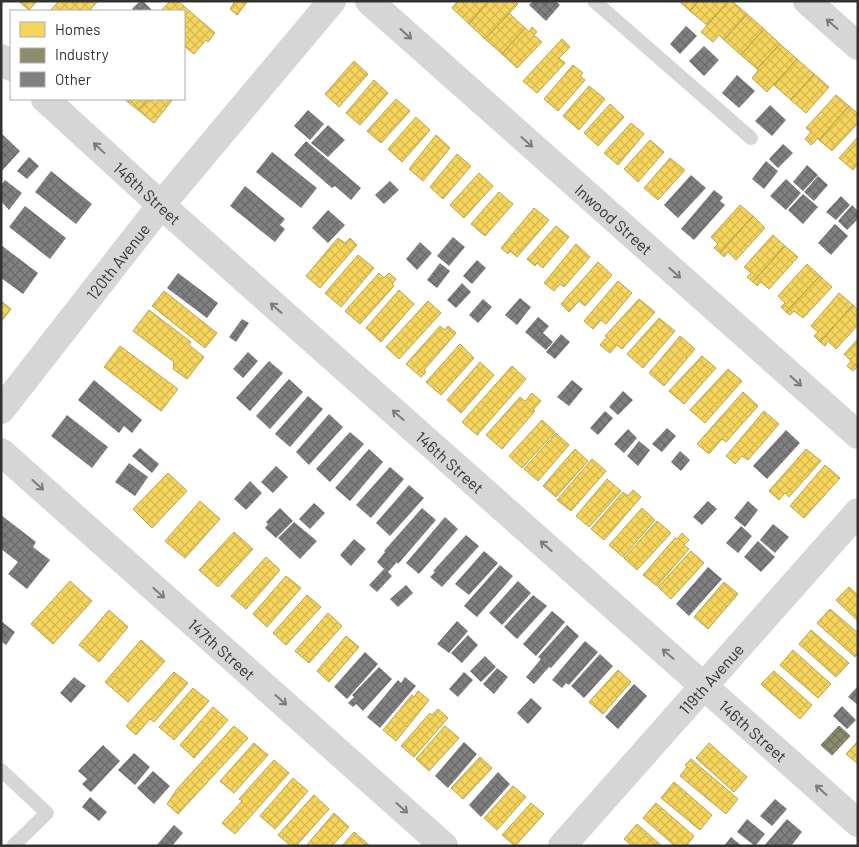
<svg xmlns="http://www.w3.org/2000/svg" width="859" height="847" viewBox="0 0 859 847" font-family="Barlow,sans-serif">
	<defs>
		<pattern id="homes-cross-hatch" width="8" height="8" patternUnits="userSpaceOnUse" patternTransform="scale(1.25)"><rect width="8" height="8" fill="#f6d55c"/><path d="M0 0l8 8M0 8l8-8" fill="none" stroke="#d3b750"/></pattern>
		<pattern id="industry-cross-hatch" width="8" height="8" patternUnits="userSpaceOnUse" patternTransform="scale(1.25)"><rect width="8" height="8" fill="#8c8c6e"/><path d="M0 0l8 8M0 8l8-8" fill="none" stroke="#73735b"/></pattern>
		<pattern id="building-cross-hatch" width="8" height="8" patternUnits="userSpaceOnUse" patternTransform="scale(1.25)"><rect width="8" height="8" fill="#808080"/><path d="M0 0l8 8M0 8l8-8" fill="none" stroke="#696969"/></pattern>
	</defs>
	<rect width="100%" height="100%" fill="#fff"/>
	<path fill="url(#homes-cross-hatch)" stroke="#bba44f" d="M18,1H37L29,10Z
		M59,1H98L89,11H50Z
		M170,1H178L215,33L208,42L206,40L194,54L184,46V11H161Z
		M232,1H248L237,15L230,9L234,3Z
		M458,1H489L469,24L452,8Z
		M489,1H515L518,4L485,39L469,24Z
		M679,1H698L690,11Z
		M698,1H729L707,25L690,11Z
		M729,1H732L747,14L724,40L719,35L713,42L701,32Z
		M509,13L525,28L502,54L485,39Z
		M747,14L764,29L741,55L724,40Z
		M532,27L537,32L534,35L542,42L517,68L502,54L525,28L529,32Z
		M764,29L780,44L757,69L741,55Z
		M562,39L570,47L559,58L565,63L537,93L523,81Z
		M780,44L797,59L767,92L752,78L758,71L757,69Z
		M797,59L814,74L791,100L774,85Z
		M354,61L368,74L339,107L325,94Z
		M573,65L583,73L580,76L585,80L558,111L544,99Z
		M814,74L829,87L806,113L791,100Z
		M374,80L388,93L360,125L346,113Z
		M589,86L605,99L579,130L563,116Z
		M836,95L849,106L819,140L818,138L811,145L805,139L811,132L806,128Z
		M124,99H148L138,110Z
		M148,99H173L154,123L138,110Z
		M396,99L410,111L381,143L367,131Z
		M610,104L624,117L598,146L584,133Z
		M849,106L858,114V123L832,151L819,140Z
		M416,117L430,130L402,162L388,149Z
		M631,123L644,134L618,165L604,153Z
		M436,135L450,148L423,181L409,169Z
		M858,137V164L853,170L839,158Z
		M650,140L664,152L638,182L624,169Z
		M457,154L471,166L443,199L430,187Z
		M670,158L685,170L658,200L644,188Z
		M479,173L493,186L464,218L450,205Z
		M499,192L513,204L485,236L471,224Z
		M740,205L753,216L720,253L714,248L718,244L711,237Z
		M534,208L549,220L517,257L510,251L508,254L501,248Z
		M753,216L765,228L736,260L728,252L724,257L720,253Z
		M556,226L569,237L543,268L537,263L535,266L527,259Z
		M773,235L785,246L753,282L747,277L751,273L744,267Z
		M338,238L345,243L350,238L357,245L320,288L306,276Z
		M576,244L590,257L564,287L560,284L554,291L544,283Z
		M785,246L798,257L769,289L761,282L757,286L753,282Z
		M358,255L374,268L341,307L325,293Z
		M598,262L612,275L585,306L579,301L569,312L561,304Z
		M807,264L820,276L786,312L781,307L785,303L778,296Z
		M379,273L384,278L389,273L396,279L392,284L394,286L360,324L345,311Z
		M820,276L832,287L803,318L794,311L790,315L786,312Z
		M618,281L632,293L606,324L601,320L593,329L584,321Z
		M399,290L414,304L381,342L366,328Z
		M164,291L217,333L205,348L152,306Z
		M839,293L853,305L820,342L814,336L818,332L811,326Z
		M639,299L655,312L622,349L617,345L610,353L600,345L607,337L605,336Z
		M1,301L11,309L1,322Z
		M428,301L441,313L399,359L386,347Z
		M853,305L858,310V325L836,349L828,341L825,346L820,342Z
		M149,310L191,342L189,345L204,357L187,379L173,369L174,362L133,331Z
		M659,318L675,331L643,368L627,354Z
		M440,326L445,330L448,326L456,333L424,370L426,372L421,377L406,364Z
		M680,336L695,349L664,386L649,373Z
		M858,339V366L853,371L847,366L851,361L844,354Z
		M460,344L474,358L441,395L426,382Z
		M120,346L178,389L161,411L104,367Z
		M702,356L716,368L684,404L669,391Z
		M480,362L494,375L461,413L447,400Z
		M512,366L526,379L477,435L462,422Z
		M728,369L742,381L705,423L690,410Z
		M743,392L758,406L726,442L722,439L709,454L697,444Z
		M532,393L541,401L533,410L535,411L502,449L486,435L520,397L525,401Z
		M764,411L779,424L748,460L742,456L735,464L726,456Z
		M542,420L555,432L522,468L509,456Z
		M556,433L569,445L538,481L524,469Z
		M575,449L588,461L556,497L543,486Z
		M806,449L821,461L789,497L785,493L779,500L769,491Z
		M592,459L606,471L571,511L557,500Z
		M825,465L840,478L804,518L790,506Z
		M168,473L187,491L152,528L133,509Z
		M607,479L621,491L589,527L576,516Z
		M633,490L641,497L604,540L591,529L623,492L628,496Z
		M200,501L220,519L185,558L165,541Z
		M642,508L655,520L623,557L609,545Z
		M657,521L671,533L637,570L624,558Z
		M234,532L253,549L218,587L199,570Z
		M682,533L689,540L684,545L689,549L657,586L643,575L675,538L677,539Z
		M691,551L704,563L671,599L658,587Z
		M266,557L280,570L246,609L231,596Z
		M286,576L301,588L267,627L253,614Z
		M70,581L92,601L53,644L31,624Z
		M724,582L738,594L708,629L694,617Z
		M849,587L858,595V621L836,600Z
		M307,595L321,607L286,645L273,633Z
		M830,609L858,633V653L855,657L817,623Z
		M109,610L128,627L99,662L79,645Z
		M328,613L342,626L309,663L295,651Z
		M811,630L849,663L836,677L799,644Z
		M346,636L359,647L329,682L317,671Z
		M141,640L165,661L128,702L105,682Z
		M793,650L831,684L818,698L780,665Z
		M618,670L631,682L603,714L589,702Z
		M774,671L812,705L800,719L761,684Z
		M174,672L188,683L154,722L150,719L136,735L126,726Z
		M193,688L209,701L174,740L159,727Z
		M418,691L429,700L396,741L383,730L412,695L414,697Z
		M213,707L228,720L194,758L180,745Z
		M438,709L448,718L414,757L401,746L430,713L432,715Z
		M234,726L248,738L178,814L167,804L177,789Z
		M445,726L459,738L429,771L416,759Z
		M858,741V764L846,754Z
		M254,743L268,755L234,793L220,781Z
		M709,743L747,777L734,792L696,758Z
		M480,757L492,768L463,799L451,788Z
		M691,759L738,799L726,814L680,776L687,767L685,765Z
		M274,760L289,773L235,834L222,823L242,801L239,799Z
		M293,778L308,791L275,829L260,816Z
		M674,782L712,815L700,830L661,798Z
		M513,786L526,797L497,830L484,818Z
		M314,795L329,809L296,846H291L278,835Z
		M531,803L544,814L515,846L502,835Z
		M656,803L694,836L686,846H675L643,818Z
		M334,813L349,827L332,846H306Z
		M637,824L645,831L662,846H632L624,839Z
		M354,832L369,845L368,846H342Z"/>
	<path fill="url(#industry-cross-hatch)" stroke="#71715c" d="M839,726L850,736L832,755L821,745Z"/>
	<path fill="url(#building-cross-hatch)" d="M140,1H143L153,11H134L132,9Z
		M533,1H556L560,5L546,21L529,5Z
		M686,26L697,36L680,54L670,44Z
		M704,46L719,60L704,76L689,61Z
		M737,75L755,91L739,108L722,93Z
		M770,105L786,120L772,136L755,121Z
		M308,110L324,124L310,140L294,126Z
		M328,125L345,140L328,157L311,143Z
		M1,133L20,151L1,172Z
		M306,141L361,188L351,200L335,186L332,188L294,155Z
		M783,144L793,153L778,168L769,159Z
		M272,152L317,188L301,208L256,172Z
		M29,157L39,166L27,179L17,171Z
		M766,161L778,171L764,189L752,179Z
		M807,165L818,175L803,191L793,182Z
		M51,171L92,204L76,224L35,192Z
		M691,175L706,188L678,218L664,205Z
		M818,176L828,185L814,201L804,192Z
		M786,179L801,193L786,210L770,196Z
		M5,180L22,193L9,210L1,201V185Z
		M390,181L399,190L384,204L375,195Z
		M245,186L285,219L280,225L285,229L275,242L230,206Z
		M714,190L723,197L720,201L725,205L694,240L681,229Z
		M803,194L818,207L803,224L788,210Z
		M841,196L850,205L836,220L826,212Z
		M852,205L858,211V219L847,230L838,221Z
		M25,206L66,238L50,259L9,227Z
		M328,210L345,225L328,243L312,228Z
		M835,224L848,236L831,255L818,243Z
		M453,237L465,247L449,266L437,256Z
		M420,242L432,253L417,270L406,259Z
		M1,245L38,273L23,294L1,278Z
		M477,260L486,268L472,284L463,276Z
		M440,263L450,271L437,288L427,280Z
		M178,273L218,303L207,318L167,288Z
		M462,283L471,292L456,308L447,300Z
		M520,298L531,307L517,325L505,315Z
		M483,299L492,307L478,323L469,315Z
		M538,317L549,326L543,333L553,342L546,350L525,332Z
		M242,319L249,323L236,342L229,337Z
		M561,334L570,342L555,359L546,352Z
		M248,352L258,361L243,378L233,369Z
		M269,361L283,373L250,411L236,398Z
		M289,379L303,392L270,429L256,416Z
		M94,380L142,420L132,433L124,426L119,433L78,400Z
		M572,380L583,389L569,406L557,397Z
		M623,391L633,400L618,415L609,407Z
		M308,396L323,409L290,447L275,434Z
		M605,411L613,418L598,435L590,428Z
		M329,414L343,427L309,465L296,452Z
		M67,415L108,447L92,468L51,436Z
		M667,428L676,436L662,452L652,444Z
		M628,429L637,438L624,453L614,444Z
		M786,430L800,443L767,479L753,466Z
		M350,432L364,444L330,482L316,469Z
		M639,441L650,450L638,466L627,456Z
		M140,448L159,464L152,473L132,456Z
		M369,449L383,462L350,501L335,488Z
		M680,451L690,460L681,471L671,462Z
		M129,463L148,477L135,496L115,482Z
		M276,466L288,477L273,493L261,482Z
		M390,467L404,479L371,518L356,505Z
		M250,481L262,493L246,510L234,499Z
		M409,485L424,498L390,536L376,523Z
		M708,501L717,509L702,525L693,517Z
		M748,501L758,510L745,527L734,518Z
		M314,503L325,513L310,529L299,519Z
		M280,508L293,521L276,538L265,528L268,524L266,522Z
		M422,508L436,520L398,564L397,562L388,572L392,576L377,592L369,585L384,569L377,562L385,552L384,551Z
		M1,515L36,542L33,547L50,560L27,589L8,574L18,562L1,549Z
		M445,517L458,529L419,574L406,563Z
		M294,522L317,541L300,559L278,538Z
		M773,524L789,537L775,553L760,540Z
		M741,526L752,536L738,553L726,543Z
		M466,535L479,546L442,587L430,577L435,572L433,571Z
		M354,539L366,549L351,566L340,555Z
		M758,541L775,557L761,572L744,557Z
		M484,551L498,563L469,595L455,584Z
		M500,565L513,576L477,617L464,606Z
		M708,567L722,579L689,616L676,604Z
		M518,581L531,593L502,625L489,613Z
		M406,585L413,593L398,607L390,599Z
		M533,595L547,606L517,639L504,627Z
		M552,611L565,622L536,656L523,644Z
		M1,621L15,632L6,645L1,641Z
		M457,621L468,631L449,653L437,644Z
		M567,625L579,636L551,668L549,667L534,684L526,677L541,659L538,657Z
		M468,635L478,645L462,663L451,653Z
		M585,641L598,652L569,685L566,683L562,688L552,680Z
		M365,652L378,664L347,699L334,687Z
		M600,654L613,666L584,698L571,686Z
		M485,656L496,667L481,682L470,671Z
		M379,667L392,679L363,711L356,704L353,707L348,703L354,697L352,695Z
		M497,668L508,677L494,694L483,684Z
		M464,672L473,680L458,697L449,689Z
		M74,677L86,686L71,703L60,693Z
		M405,677L416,686L380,728L367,717L398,680L401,683Z
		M634,684L647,696L618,729L605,717Z
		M858,686V705L848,697Z
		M531,698L542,708L528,724L517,713Z
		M842,706L856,720L847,729L833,716Z
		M464,742L477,754L448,788L435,776Z
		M103,745L120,761L91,792L82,784L87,779L78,771Z
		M134,753L150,767L135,785L118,770Z
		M153,771L170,786L154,804L137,788Z
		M498,772L510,784L481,817L469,805Z
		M90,797L107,812L99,821L82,807Z
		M775,799L787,809L772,826L760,816Z
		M747,819L765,834L755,846L737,832Z
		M787,819L802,832L791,846H764Z
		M174,825L183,833L172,846H156Z
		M731,837L742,846H724Z"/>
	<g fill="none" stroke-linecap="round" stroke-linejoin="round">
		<path stroke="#d6d6d6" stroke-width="14" d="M594,1L751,138
			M1,770L47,813L13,846"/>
		<g stroke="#d6d6d6" stroke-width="28">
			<path id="s1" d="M369,1L858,435"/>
			<path d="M807,1L858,46"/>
			<path d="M1,58L11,67"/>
			<path id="s2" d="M45,99L161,205L858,823"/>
			<path id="s3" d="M1,410L161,205L332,1"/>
			<path id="s4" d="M1,452L444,846"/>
			<path id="s5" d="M562,846L858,512"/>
		</g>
	</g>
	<defs><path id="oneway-shaft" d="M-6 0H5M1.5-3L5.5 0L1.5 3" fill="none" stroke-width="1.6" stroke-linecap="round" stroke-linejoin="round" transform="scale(1.25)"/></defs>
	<g stroke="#7c7c7c">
		<use href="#oneway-shaft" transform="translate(832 24) rotate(-139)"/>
		<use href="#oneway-shaft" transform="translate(406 34) rotate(42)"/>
		<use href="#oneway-shaft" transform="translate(527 142) rotate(42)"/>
		<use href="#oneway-shaft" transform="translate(99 148) rotate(-137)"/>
		<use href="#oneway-shaft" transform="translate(675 273) rotate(42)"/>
		<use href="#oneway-shaft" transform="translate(276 308) rotate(-139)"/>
		<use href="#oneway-shaft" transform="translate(796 381) rotate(42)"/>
		<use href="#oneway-shaft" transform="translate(398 415) rotate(-139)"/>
		<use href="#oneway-shaft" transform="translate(38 485) rotate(42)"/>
		<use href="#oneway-shaft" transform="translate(546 546) rotate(-139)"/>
		<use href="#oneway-shaft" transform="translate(159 593) rotate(42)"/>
		<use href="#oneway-shaft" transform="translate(668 654) rotate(-139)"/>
		<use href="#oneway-shaft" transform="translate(281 700) rotate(42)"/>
		<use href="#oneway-shaft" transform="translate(821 790) rotate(-138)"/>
		<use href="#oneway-shaft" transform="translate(402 808) rotate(42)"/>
	</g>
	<g text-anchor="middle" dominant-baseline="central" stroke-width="5" stroke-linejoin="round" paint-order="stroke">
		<g font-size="16" fill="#323232" stroke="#fff">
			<text stroke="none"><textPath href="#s2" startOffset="139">146th Street</textPath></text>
			<text stroke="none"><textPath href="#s1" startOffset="328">Inwood Street</textPath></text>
			<text stroke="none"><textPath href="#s3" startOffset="189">120th Avenue</textPath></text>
			<text stroke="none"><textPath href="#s2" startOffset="544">146th Street</textPath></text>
			<text stroke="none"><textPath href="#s4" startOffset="296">147th Street</textPath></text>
			<text stroke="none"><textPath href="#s5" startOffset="224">119th Avenue</textPath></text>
			<text stroke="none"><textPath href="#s2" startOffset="949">146th Street</textPath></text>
		</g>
	</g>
	<rect width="859" height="847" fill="none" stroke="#323232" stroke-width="5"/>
	<rect x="10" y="10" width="175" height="90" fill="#ffffff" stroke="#adadad"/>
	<rect x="20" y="22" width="25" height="15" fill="#f6d55c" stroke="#adadad"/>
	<text x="55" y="35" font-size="15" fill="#323232">Homes</text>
	<rect x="20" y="48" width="25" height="15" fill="#8c8c6e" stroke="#adadad"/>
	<text x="55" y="60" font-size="15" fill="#323232">Industry</text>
	<rect x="20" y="72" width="25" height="15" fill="#808080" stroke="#adadad"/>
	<text x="55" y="85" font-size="15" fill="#323232">Other</text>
</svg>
